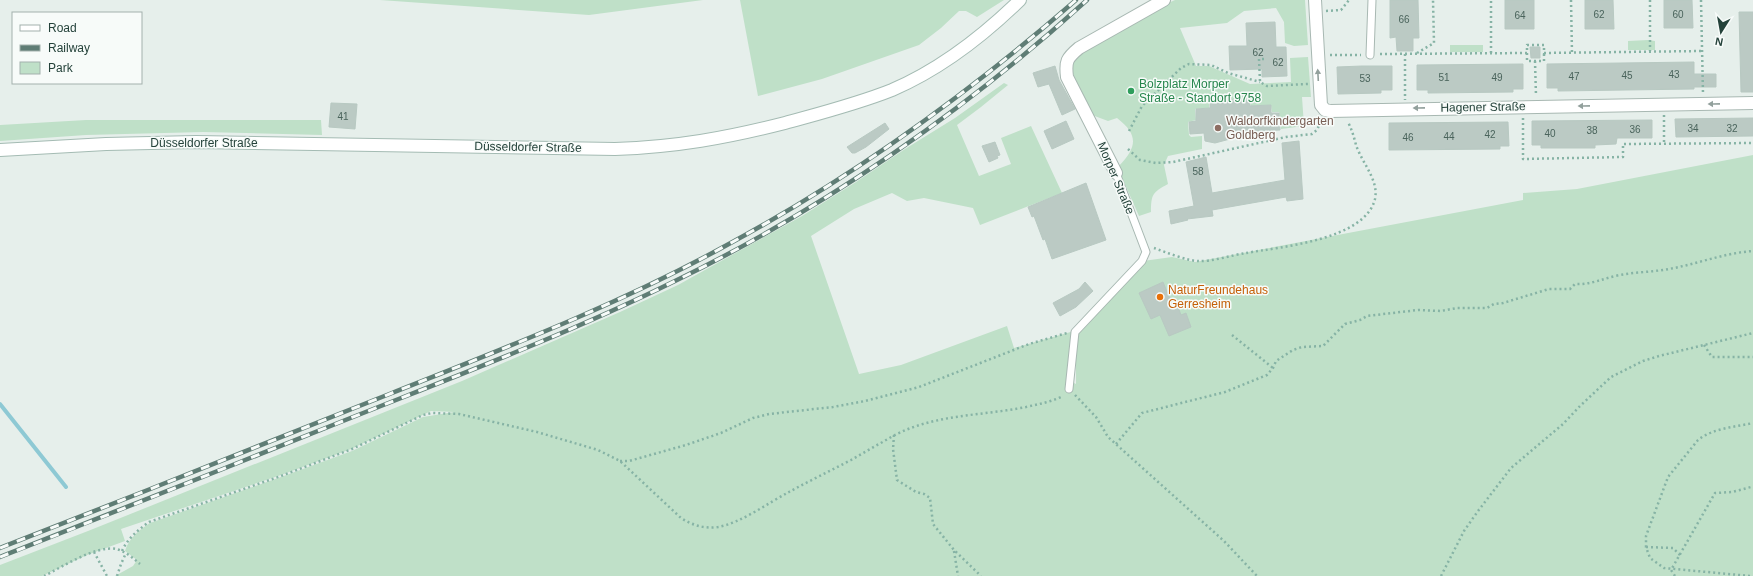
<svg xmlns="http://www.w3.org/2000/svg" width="1753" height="576" viewBox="0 0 1753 576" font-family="Arial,sans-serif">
	<rect width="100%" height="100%" fill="#e6efeb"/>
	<path fill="#bfe0c8" d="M380,0H703L589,15Z
		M740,0H1004L977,17L966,11H959L941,28L919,45L822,79L758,96Z
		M1175,0H1305L1308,45L1294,46L1285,43L1284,22L1276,8L1244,11L1227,23L1180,28L1196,66H1209L1250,84L1291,82L1290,58L1308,57L1311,97H1302L1304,126L1281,129L1279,112H1272L1271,105L1251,106L1250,99H1236V106L1223,107V100L1209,101V108L1195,109L1196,120L1188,122L1189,135L1191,137L1202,136V149L1168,156L1164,165L1168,184C1153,192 1151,194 1151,212L1139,216L1119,171V166C1137,147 1139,135 1117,118L1108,121L1092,115L1078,87L1072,71V64L1087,48L1155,9Z
		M1648,40L1655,41V50H1628V41Z
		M1450,45H1483V52H1450Z
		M1004,83L1008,85L981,107L957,125L979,176L1011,164L1001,138L1031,126L1062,193L980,225L973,208L924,198L907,201L892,193L854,209L811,236L859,374L901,365L1007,326L1014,348L1074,331L1072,382L1076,384V332L1143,261L1172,257L1195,262L1523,200V193L1577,189L1753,155V576H115L133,566L137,560L125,551C129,538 139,530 150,523L281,477L352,451L423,417L454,412L431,411L351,449L281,475L121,529L125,541L87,555L42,576H0V565L88,531L462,381L620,312L678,285L802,216L856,182L905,149L955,118Z
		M86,120H321L322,135L203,132L86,135L0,141V125Z"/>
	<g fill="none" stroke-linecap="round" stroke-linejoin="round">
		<path stroke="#8ec9d4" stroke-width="4" d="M0,404L66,487"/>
	</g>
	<path fill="#bbcac4" stroke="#b8c9c2" d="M1390,0H1418L1419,38H1413V51H1397L1396,37L1390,38Z
		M1505,0H1534V29H1505Z
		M1585,0H1613L1614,29H1585Z
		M1664,0H1692L1693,28H1664Z
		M1739,12H1753V92H1741Z
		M1275,22L1276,47H1286L1287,76L1262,77V69L1230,70L1229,46H1247L1246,23Z
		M1530,47H1540V58H1531Z
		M1694,62V74H1716V87H1694V89L1558,91V88H1547V64Z
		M1523,64V89H1513V92L1428,93V90H1417V65Z
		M1055,66L1059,80L1075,109L1062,115L1049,84L1038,87L1033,73Z
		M1362,66H1392V90H1381V93L1338,94L1337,67Z
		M1250,99V106L1271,105V113H1279L1280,130L1229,132L1230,139L1215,143L1205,141L1204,133L1190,134L1189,122L1196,121V109L1210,108V101Z
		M331,103L357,104L355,129L329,127Z
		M1753,118V136L1676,137L1675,119Z
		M1652,120V138H1617L1616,144L1595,145V148H1541V145H1532V121Z
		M1066,121L1074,139L1052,149L1044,131Z
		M1508,122L1509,146H1500V149L1389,150V123Z
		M885,123L889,129L866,147L855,153H852L847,147Z
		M1299,141L1303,199L1287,201L1286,197L1212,210L1213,216L1187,219L1188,220L1171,224L1169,211L1194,206L1186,162L1206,157L1212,193L1285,180L1282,143Z
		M995,142L1000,155L997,156L998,158L989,162L982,146Z
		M1086,183L1106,240L1052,259L1045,239L1043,240L1034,216L1032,217L1028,207Z
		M1085,282L1093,291L1076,307L1060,316L1053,303L1079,289Z
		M1163,282L1174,309L1178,307L1181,315L1186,313L1191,327L1169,336L1160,315L1151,319L1139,293Z"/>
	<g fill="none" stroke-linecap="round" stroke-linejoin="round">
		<g stroke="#a8b8b2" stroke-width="9">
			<path id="service" d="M1370,55L1372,0
				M1069,389L1075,332L1142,261L1146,252L1116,173"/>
		</g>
		<g stroke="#a8b8b2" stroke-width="14">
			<path id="minor" d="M1315,0L1321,105L1325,110L1330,111L1753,103
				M1116,173L1067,77C1065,61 1067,58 1079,48L1164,0"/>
		</g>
		<g stroke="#a4bbb3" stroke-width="14">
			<path id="secondary" d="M0,150L106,144L196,142L615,149C676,147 726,138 785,123C821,113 857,104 892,90C941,69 983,36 1020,0"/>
		</g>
		<path stroke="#86b3a5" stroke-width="2.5" stroke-dasharray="2 3" stroke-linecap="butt" d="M1571,0L1572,53
			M1650,0V51
			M1701,0L1703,94
			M1326,11L1341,10L1349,0
			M1417,53L1434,43L1433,0
			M1491,53V0
			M1527,53V61H1544V53
			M1380,54L1527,53V45H1544V53L1702,51
			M1405,54V100
			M1330,55H1361
			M1264,59H1259L1260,82L1267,86L1308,84
			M1535,61L1536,96
			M1664,115V144
			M1523,118V159L1623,157V144L1753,143
			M1129,131L1142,106L1181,68L1189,64L1211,65L1228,73L1260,82
			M1128,149L1140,160L1156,163L1173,162L1286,137L1312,134L1317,130L1321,121
			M1154,248C1165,252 1188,261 1198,261C1211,262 1232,255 1246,253C1280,247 1365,240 1375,199C1379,180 1362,163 1356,145C1354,137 1352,130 1348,122
			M1232,335L1273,368
			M1704,345L1712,357H1753
			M1075,395L1096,417L1108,437L1224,541L1257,576
			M894,435L893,449L897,480L916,492L924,494L930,498L933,524L954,550L981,576
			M1116,444L1142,413L1225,392L1267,375L1273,368L1276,361L1293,350L1302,347L1323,346L1345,324L1360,320L1367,316L1418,310L1441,311L1457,308H1487L1494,304L1503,303L1549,289H1570L1575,284C1591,285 1604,278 1620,275C1636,272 1653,272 1669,269C1697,264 1724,253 1753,251
			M620,461H629L686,445L721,433L753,418L769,414L833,407L865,401L900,392L919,387L1029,344L1067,333
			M1646,547L1673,548L1680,555
			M122,551C128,538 138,530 149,522L281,476L352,449L423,415L432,413L459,414L537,432L598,450L620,461L681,518C692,525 704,529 718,527C741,523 768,503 789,492C809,481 830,471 851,460C865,452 879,444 893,436C934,414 981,416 1026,407C1039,404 1051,402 1063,396
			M954,551L958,576
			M94,552L107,576
			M44,576C62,567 96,545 116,549C125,551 133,558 140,564
			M117,576L121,564L126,553
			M1441,576L1464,531L1478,511L1511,468L1563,424L1580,406L1611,377L1643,361L1659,356L1753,333
			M1675,576L1671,570L1715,493L1732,492L1751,487L1753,488
			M1750,576L1664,568L1650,558L1646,547V536L1668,477L1698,440C1713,428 1735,427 1753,423"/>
		<use href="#service" stroke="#fff" stroke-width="7"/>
		<use href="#minor" stroke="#fff" stroke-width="12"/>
		<use href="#secondary" stroke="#fff" stroke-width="12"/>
		<g stroke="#5f7d75" stroke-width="4.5">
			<path id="rail" d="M0,548C131,497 261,445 392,393C505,348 620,304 727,245C853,177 968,94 1076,0
				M0,557C111,514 222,469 333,425C448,379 564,336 675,281C823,209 965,111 1087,0"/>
		</g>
		<use href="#rail" stroke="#f7fbf9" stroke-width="3" stroke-dasharray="9" stroke-linecap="butt"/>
	</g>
	<defs><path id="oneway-solid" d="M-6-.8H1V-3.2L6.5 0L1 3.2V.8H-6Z"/></defs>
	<g fill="#92a09c">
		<use href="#oneway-solid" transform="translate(1318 75) rotate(-93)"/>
		<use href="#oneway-solid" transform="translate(1714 104) rotate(179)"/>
		<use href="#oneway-solid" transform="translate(1584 106) rotate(179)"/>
		<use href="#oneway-solid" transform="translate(1419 108) rotate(179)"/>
	</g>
	<circle fill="#2e9e5b" stroke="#f7fbf9" stroke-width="1.5" cx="1131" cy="91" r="4"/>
	<circle fill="#8d6e63" stroke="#f7fbf9" stroke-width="1.5" cx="1218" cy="128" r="4"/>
	<circle fill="#e8710a" stroke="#f7fbf9" stroke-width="1.5" cx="1160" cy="297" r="4"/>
	<g text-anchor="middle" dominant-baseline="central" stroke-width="3" stroke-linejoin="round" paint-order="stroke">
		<g font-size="10" fill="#4a645c">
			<text x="1599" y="14">62</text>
			<text x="1678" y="14">60</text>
			<text x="1520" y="15">64</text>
			<text x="1404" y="19">66</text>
			<text x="1258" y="52">62</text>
			<text x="1278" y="62">62</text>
			<text x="1674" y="74">43</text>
			<text x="1627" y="75">45</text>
			<text x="1574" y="76">47</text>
			<text x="1444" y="77">51</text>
			<text x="1497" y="77">49</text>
			<text x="1365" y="78">53</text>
			<text x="343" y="116">41</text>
			<text x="1693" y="128">34</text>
			<text x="1732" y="128">32</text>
			<text x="1635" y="129">36</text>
			<text x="1592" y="130">38</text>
			<text x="1550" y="133">40</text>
			<text x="1490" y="134">42</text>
			<text x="1449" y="136">44</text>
			<text x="1408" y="137">46</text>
			<text x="1198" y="171">58</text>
		</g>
		<g font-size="12" fill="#27864d" stroke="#f7fbf9" text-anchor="start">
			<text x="1139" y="84">Bolzplatz Morper<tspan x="1139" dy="14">Straße - Standort 9758</tspan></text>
		</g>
		<g font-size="12" fill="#24423a" stroke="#f7fbf9">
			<text transform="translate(1483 107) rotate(-1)">Hagener Straße</text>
			<text x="204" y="143">Düsseldorfer Straße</text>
			<text transform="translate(528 147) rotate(1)">Düsseldorfer Straße</text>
			<text transform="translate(1116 178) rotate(67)">Morper Straße</text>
		</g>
		<g font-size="12" fill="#785e54" stroke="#f7fbf9" text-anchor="start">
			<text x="1226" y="121">Waldorfkindergarten<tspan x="1226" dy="14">Goldberg</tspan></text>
		</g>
		<g font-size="12" fill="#c56008" stroke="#f7fbf9" text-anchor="start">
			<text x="1168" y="290">NaturFreundehaus<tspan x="1168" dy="14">Gerresheim</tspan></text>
		</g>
	</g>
	<rect x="12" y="12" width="130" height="72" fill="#f7fbf9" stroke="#a3b1ad"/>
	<rect x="20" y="25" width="20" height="6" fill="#ffffff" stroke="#a3b1ad"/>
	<text x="48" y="32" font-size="12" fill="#24423a">Road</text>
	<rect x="20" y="45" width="20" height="6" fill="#5f7d75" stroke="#a3b1ad"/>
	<text x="48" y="52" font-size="12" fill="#24423a">Railway</text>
	<rect x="20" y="62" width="20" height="12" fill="#bfe0c8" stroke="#a3b1ad"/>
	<text x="48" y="72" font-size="12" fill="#24423a">Park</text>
	<g transform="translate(1721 32) rotate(191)" stroke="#f7fbf9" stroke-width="3" paint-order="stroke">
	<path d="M0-3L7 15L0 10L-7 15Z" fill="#24423a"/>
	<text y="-6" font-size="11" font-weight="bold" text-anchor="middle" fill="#24423a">N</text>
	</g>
</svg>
